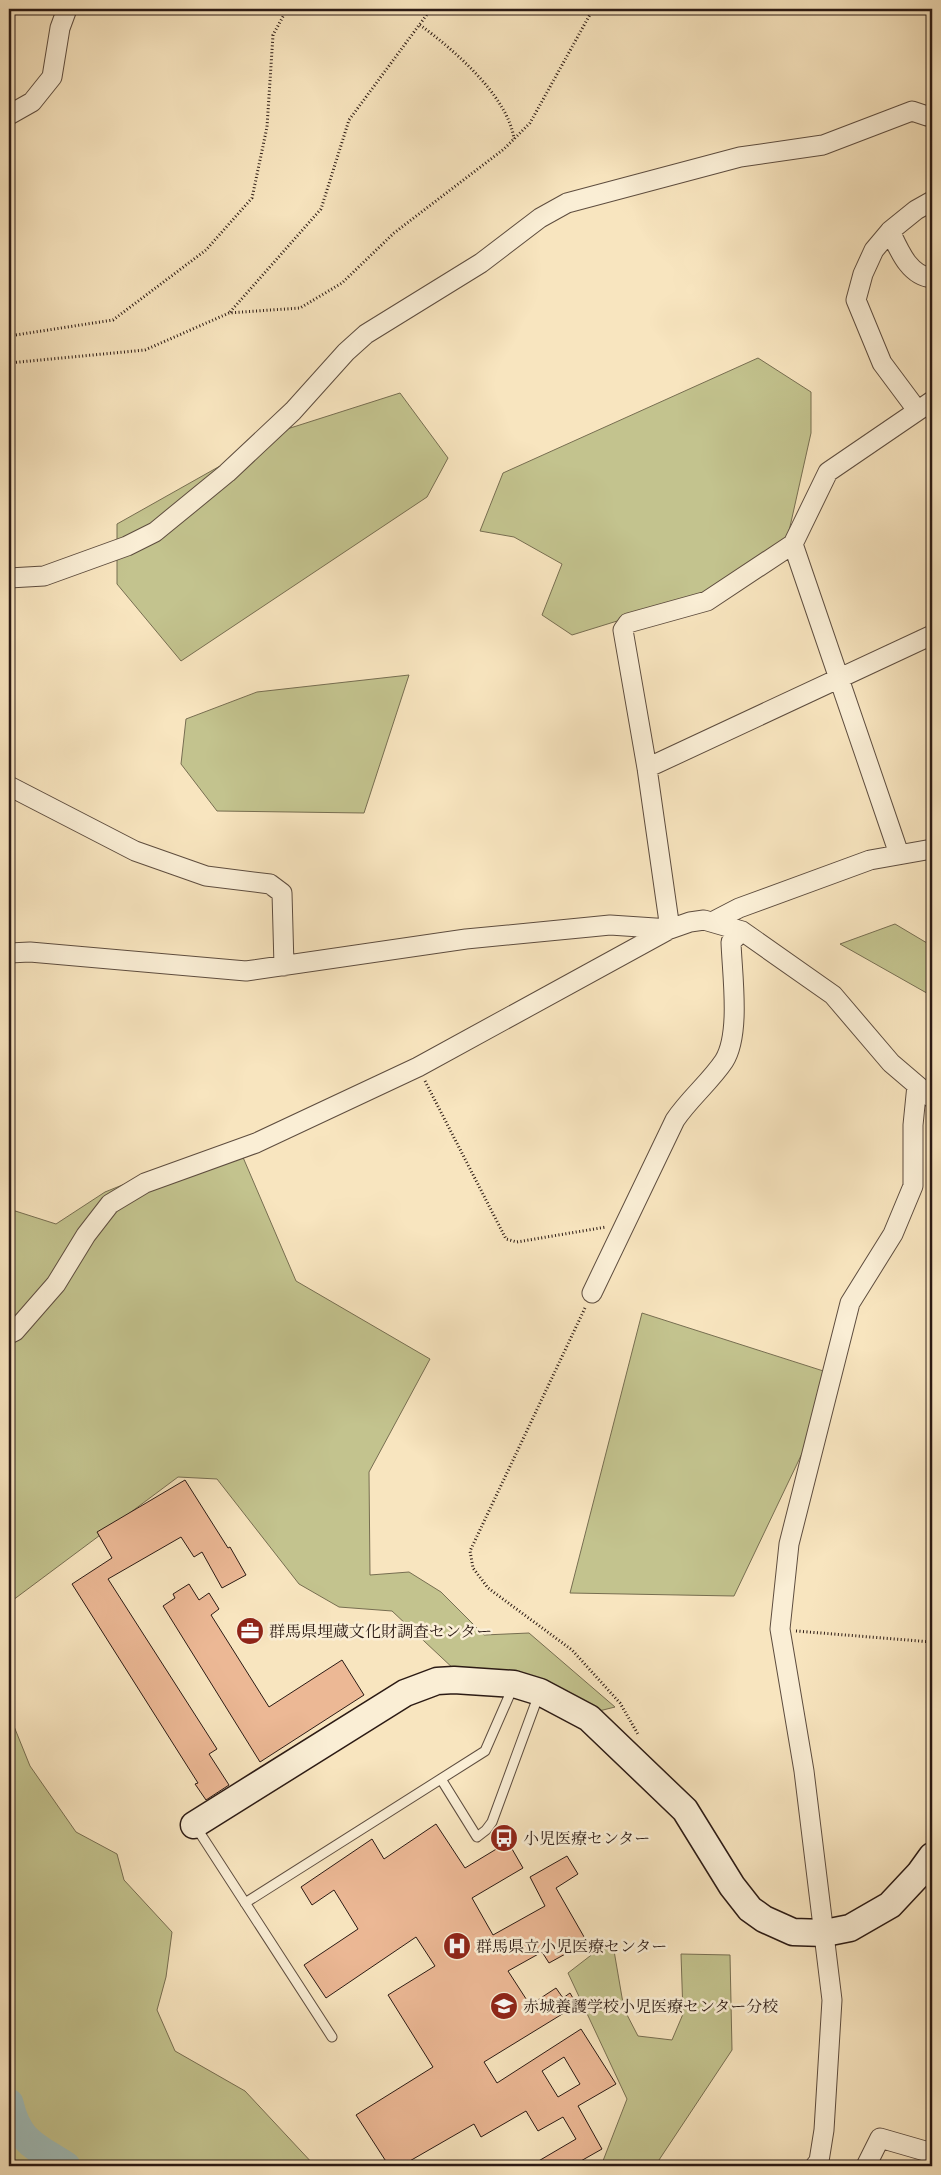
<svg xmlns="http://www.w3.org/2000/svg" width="941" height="2175" viewBox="0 0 941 2175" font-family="'Libre Caslon Text','Noto Serif JP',serif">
	<rect width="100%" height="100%" fill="#f8e5bf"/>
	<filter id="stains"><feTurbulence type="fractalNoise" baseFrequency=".004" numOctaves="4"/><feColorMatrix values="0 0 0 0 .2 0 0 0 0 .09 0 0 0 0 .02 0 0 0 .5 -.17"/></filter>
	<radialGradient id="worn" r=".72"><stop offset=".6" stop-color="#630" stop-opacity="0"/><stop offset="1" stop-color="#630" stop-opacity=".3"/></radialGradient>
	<path fill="#c3c38e" stroke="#776e51" d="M758,358L811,392V433L787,540L706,596L643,613L572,635L542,615L562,564L514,537L480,531L503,473Z
		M400,393L448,458L427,497L181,661L117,584V524L284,430Z
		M409,675L364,813L217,811L181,764L186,719L257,692Z
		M895,924L932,946V996L840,944Z
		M239,1148L296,1281L430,1359L369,1472L370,1575L409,1572L441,1592L484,1635L529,1633L615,1707L591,1713L456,1671L392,1611L339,1607L299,1584L217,1479L178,1477L9,1603V1209L56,1224L105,1192L182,1161Z
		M642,1313L839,1376L734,1596L570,1593Z
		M9,1714L30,1766L76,1832L117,1854L124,1880L172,1932L166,1977L157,2010L175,2051L245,2091L315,2166H9Z
		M612,1939L624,2009L638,2036L672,2040L683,2014L681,1954L730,1955L732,2050L655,2166H601L627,2099L568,1973Z"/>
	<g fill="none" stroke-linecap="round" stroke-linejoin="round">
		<path stroke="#a0bdba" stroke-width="29" d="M9,2103C18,2142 35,2146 66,2166"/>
	</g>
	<path fill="#ecb895" stroke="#2b1a14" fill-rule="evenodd" d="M185,1480L228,1548L230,1547L246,1575L222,1588L202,1552L194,1557L181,1537L108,1579L217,1749L209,1754L229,1785L206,1800L195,1784L198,1783L72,1584L112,1558L97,1532Z
		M189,1584L199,1600L209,1593L219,1609L211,1615L269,1707L342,1660L364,1695L260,1762L163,1606L175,1598L173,1594Z
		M436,1824L465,1868L508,1842L523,1868L472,1898L493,1935L545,1906L530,1877L567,1856L578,1874L556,1888L587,1942L549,1963L542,1952L508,1971L530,2005L556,1988L563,1998L570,1993L577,2005L484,2062L497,2083L581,2029L616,2084L578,2106L602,2149L572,2166H530L576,2139L563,2117L538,2131L526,2111L481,2137L474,2124L401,2166H389L356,2115L433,2067L388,1995L435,1966L416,1937L326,1998L304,1965L358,1929L334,1890L312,1905L301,1887L372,1839L384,1859ZM564,2057L580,2084L558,2097L542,2071Z"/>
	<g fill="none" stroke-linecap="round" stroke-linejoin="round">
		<g stroke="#5e4d3f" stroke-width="11">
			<path id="lane" d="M441,1779L477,1837L486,1830L492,1822L539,1694
				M196,1827L332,2037
				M245,1903L485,1751L513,1687"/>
		</g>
		<g stroke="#5e4d3f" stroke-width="21">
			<path id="street" d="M9,115L32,102L52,77L60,28L67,9
				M890,231C899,250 909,276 932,278
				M917,410L882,363L856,300L863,274L874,250L890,231L916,210L932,201
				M793,544L899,854
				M9,578L44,576L127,546L155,532L227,473L293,411L346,352L366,334L481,263L540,218L567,203L740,157L823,145L912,111L927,116H932
				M647,768L932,635
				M9,786L135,851L206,876L270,884L282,893L284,966
				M712,922L739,908L870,860L932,849
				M670,929L647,768L623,630L628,623L707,601L793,544L828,472L932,401
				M9,953L30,952L246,971L466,939L590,927L610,925L670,929
				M592,1293L675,1120C689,1099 710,1082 724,1061C741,1034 732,974 731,942L742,931
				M9,1334L15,1331L56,1284L86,1235L110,1204L145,1183L256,1143L418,1067L670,929L690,922L704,920L742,931L833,995L891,1063L932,1098
				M815,2166L819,2161L824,2130L832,2000L804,1771L780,1629L789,1544L850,1303L893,1234L913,1186V1125L917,1085
				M866,2166L880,2138L932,2153"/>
		</g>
		<g stroke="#2b1a14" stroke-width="29">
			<path id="secondary" d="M194,1825L405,1693L437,1681L454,1680L514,1684L540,1692L589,1718L685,1810L732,1886L750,1909L764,1919L793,1932L825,1933L850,1928L890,1905L919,1874L932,1856"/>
		</g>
		<path stroke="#2b1a14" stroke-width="3" stroke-dasharray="1 2.5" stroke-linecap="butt" d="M420,25C453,49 508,96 514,139
			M230,312L321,209L349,120L431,9
			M9,336L113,320L206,250L252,198L267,127L273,35L287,9
			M9,363L145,350L229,313L300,308L342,283L394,233L504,149L530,123L593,9
			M425,1081L506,1239L517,1242L606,1227
			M585,1308L470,1551L473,1568L488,1588L572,1650L620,1703L639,1736
			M796,1631L932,1642"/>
		<use href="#lane" stroke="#faeed5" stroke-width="9"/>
		<use href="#street" stroke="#faeed5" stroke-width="19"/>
		<use href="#secondary" stroke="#faeed5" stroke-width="26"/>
	</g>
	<defs>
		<g id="office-disc" transform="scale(1.4375)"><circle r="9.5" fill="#8f2418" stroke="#faeed5"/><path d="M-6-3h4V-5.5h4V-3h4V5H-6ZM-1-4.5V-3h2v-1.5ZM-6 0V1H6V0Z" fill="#fff"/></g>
		<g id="bus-disc" transform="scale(1.4375)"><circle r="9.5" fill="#8f2418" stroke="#faeed5"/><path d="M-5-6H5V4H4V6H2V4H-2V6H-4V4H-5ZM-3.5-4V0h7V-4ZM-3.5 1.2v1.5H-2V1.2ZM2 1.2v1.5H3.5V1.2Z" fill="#fff"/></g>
		<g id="hospital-disc" transform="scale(1.4375)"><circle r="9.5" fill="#8f2418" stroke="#faeed5"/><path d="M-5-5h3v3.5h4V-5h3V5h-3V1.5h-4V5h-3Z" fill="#fff"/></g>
		<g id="school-disc" transform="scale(1.4375)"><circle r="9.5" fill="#8f2418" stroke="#faeed5"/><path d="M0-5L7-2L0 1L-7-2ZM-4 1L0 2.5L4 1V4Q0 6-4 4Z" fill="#fff"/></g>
	</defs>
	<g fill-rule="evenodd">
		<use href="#office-disc" x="250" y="1631"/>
		<use href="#bus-disc" x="504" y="1838"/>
		<use href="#hospital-disc" x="457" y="1946"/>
		<use href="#school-disc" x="504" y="2006"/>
	</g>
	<g text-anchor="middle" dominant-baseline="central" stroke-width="5" stroke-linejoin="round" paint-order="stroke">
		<g font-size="16" fill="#2b1a14" stroke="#faeed5" text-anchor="start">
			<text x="269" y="1631">群馬県埋蔵文化財調査センター</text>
			<text x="523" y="1838">小児医療センター</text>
			<text x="476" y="1946">群馬県立小児医療センター</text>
			<text x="523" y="2006">赤城養護学校小児医療センター分校</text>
		</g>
	</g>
	<rect width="941" height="2175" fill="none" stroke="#f8e5bf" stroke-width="30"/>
	<rect x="10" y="10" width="921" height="2155" fill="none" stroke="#2b1a14" stroke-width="2.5"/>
	<rect x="15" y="15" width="911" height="2145" fill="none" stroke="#2b1a14"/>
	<rect width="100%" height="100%" filter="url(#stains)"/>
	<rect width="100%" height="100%" fill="url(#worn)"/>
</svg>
